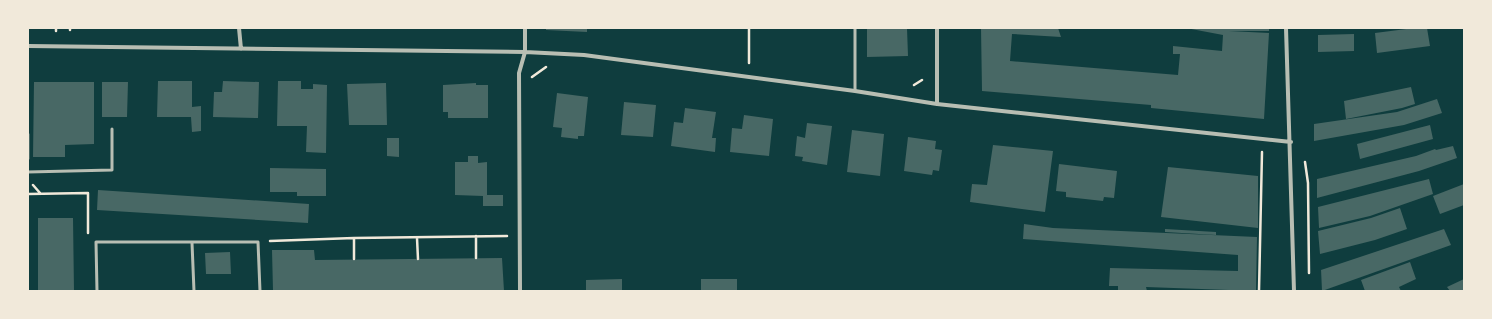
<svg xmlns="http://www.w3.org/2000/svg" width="1492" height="319" viewBox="0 0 1492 319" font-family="Overpass,sans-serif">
	<rect width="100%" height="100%" fill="#0f3d3e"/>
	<path fill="#486865" d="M546,28H587V32L546,30Z
		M867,28H907L908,56L867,57Z
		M981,28H1058L1061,37L1012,34L1010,61L1178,75L1180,54H1173V46L1222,51L1223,35L1186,28H1269V31H1229L1269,33L1264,119L1151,108V105L982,91Z
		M1414,28H1427L1430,46L1377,53L1375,33Z
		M1354,34V51L1318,52V35Z
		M158,81H192V107L201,106V131L192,132L191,117H157Z
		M223,81L259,82L258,118L213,117L214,92H222Z
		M278,81H301V89H313V84L327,85L326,153L306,152L307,126H277Z
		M34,82H94V144L65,145V157H33Z
		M102,82H128L127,117H102Z
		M386,83L387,125H349L347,84Z
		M476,83V85H488V118H448V112H443V85Z
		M1411,87L1415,104L1402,108L1346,119L1344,101Z
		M557,93L588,97L584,136H578V139L561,137L562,128L553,127Z
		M1437,99L1442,113L1404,125L1314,141V124L1397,112Z
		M624,102L656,105L653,137L621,135Z
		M685,108L716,112L712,138H716L715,152L671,146L674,122L683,123Z
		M744,115L773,119L769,156L730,152L732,128L742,129Z
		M807,123L832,126L827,165L802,161L803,157L795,156L797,136L805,138Z
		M1430,125L1433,139L1360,159L1357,144Z
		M852,130L884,134L880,176L847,172Z
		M908,137L936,141L935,149L942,150L939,171L933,170L932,175L904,171Z
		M387,138H399V157L387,156Z
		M993,145L1053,151L1045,212L970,202L972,184L987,185Z
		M1453,146L1457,158L1419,171L1317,198V179L1416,156L1435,149L1436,150Z
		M468,156H478V163L487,162V195H503V206H483V196L455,195V162H468Z
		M1059,164L1117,171L1114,198L1104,197L1103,201L1085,199L1066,197V192L1056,191Z
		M1168,167L1258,176V228L1161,217Z
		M270,168L326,169V196H297V192H270Z
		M1429,179L1433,194L1370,216L1319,228L1318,207Z
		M1464,184V205L1440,214L1433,196Z
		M98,190L309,204L308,223L97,210Z
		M1400,208L1407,229L1375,240L1320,254L1318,231L1371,218Z
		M38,218H73L74,291H38Z
		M1024,224L1053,228L1257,237L1256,291L1146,287L1147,291H1118V286H1109L1110,268L1238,271V255L1023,239Z
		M1165,229L1216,232V235L1165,232Z
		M1444,229L1451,245L1322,291L1321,269V270Z
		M272,250H314L315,260L502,258L504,291H273Z
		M230,252L231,274H206L205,253Z
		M1410,262L1416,279L1399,287L1401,291H1365L1361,280Z
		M622,279V291H586V280Z
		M701,279H737V291H701Z
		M1464,279V291H1450L1447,287Z"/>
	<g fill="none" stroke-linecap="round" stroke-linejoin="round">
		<path stroke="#f1e9da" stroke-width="2.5" d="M749,28V63
			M70,30V28
			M56,31V28
			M532,77L546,67
			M914,85L922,80
			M28,134V159
			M1305,162L1308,183L1309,273
			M33,185L40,193
			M28,194L88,193V233
			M476,236V258
			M417,238L418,259
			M270,241L354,238L507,236
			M354,259V238
			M1259,291L1262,152"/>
		<path stroke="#b8beb3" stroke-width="3" d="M855,28V91
			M28,172L112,170V129
			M192,243L194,291
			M97,291L96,242H258L260,291"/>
		<path stroke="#b8beb3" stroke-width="4" d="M239,28L241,49
			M937,28V104
			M1286,28L1294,291
			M28,46L525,52L584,55L855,91L937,104L1291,142
			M520,291L519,73L525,52V28"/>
	</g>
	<rect width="1492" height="319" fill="none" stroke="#f1e9da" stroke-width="58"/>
</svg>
